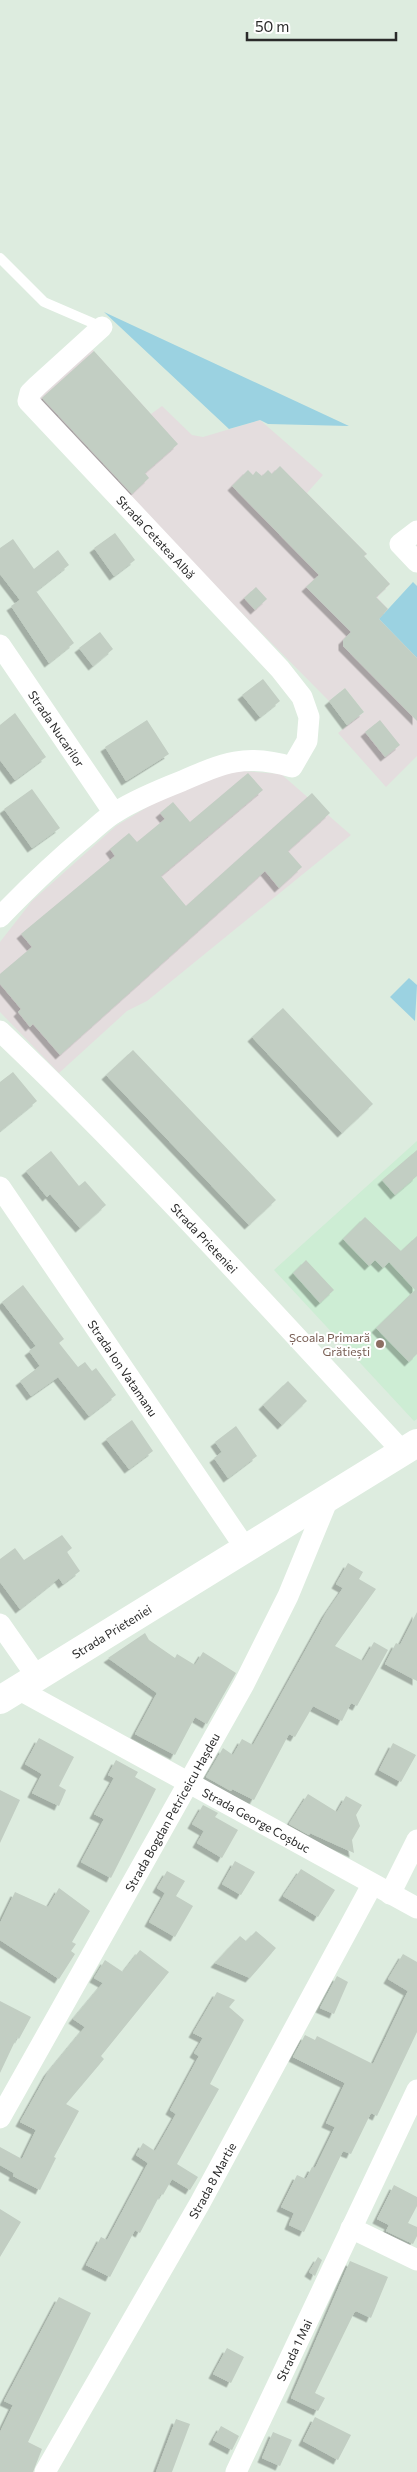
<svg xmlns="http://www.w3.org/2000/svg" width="417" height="2472" viewBox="0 0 417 2472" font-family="Commissioner,sans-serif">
	<defs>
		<filter id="shadow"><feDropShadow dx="-4.5" dy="4.5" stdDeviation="0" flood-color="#0004"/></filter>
	</defs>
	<rect width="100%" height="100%" fill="#ddecdf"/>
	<path fill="#e4ddde" d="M91,348L151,414L162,406L192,435L203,437L260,420L323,475L307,493L367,554L350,570L376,569L390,584L377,597L388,609L379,619L417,658V756L386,787L338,733L364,712L345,688L329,701L128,498L37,397Z
		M228,770L281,774L351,835L147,1001L127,1011L59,1073L0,1012V942L32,901L116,826L159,800Z"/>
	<path fill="#cdedd4" d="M417,1141V1419L414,1421L274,1270Z"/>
	<path fill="#9bd2e1" d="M104,312L349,426L268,424L260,420L229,429Z
		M413,582L417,586V658L379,619Z
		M409,978L417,985L415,1021L390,997Z"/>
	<path fill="#c2cec3" filter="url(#shadow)" d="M94,351L178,444L145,473L149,478L132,494L42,398Z
		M280,466L367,554L364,556L390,584L376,597L388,609L379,619L417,658V721L343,646V640L351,632L306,587L319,575L232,486L248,470L253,475L256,471L262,476L268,470L272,474Z
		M115,533L135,560L114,576L94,548Z
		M13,539L34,569L58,550L69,565L36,591L74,643L49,663L11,606L20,600L0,574V548Z
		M256,587L267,599L255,610L244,598Z
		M100,632L113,649L93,666L79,648Z
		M263,679L280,701L260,717L242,695Z
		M345,688L364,712L347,725L329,701Z
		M15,713L46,757L15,780L0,760V725Z
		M147,720L169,754L126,781L105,747Z
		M380,720L400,745L385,757L365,732Z
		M248,773L263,790L161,876L186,906L312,793L330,813L288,851L302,867L279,888L265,871L60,1055L33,1024L30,1027L18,1012L21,1009L0,984V974L32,947L21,934L115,856L110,849L129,833L137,842L165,819L160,813L173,802L190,822Z
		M32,789L60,828L32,848L4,809Z
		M283,1008L373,1104L342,1133L252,1037Z
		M133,1050L276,1200L249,1225L106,1075Z
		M13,1072L37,1101L0,1131V1082Z
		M417,1150V1176L395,1195L382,1180Z
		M51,1151L79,1186L85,1181L106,1205L80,1228L50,1194L47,1197L26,1171Z
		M365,1217L401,1251L417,1236V1354L409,1362L376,1328L415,1290L389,1262L383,1268L375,1260L369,1266L343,1239Z
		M306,1260L334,1290L320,1303L293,1273Z
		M23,1285L64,1339L59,1343L78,1367L85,1362L92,1371L96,1368L116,1395L89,1416L58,1377L31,1396L20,1381L40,1366L29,1351L36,1346L2,1302Z
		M288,1381L307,1401L282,1425L263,1405Z
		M132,1420L153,1451L129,1469L106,1439Z
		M236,1426L257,1456L228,1478L214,1458L222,1452L215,1442Z
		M62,1535L72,1548L67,1552L80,1571L63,1584L59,1578L20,1609L0,1582V1559L15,1548L24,1560Z
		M348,1563L363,1572L359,1579L376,1589L335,1646L363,1661L374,1642L388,1650L357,1706L351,1703L342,1721L313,1706L295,1737L289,1734L254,1800L232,1789L231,1791L206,1777L223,1748L233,1755L242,1739L253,1745L326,1613L343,1588L336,1584Z
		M417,1612V1681L385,1664L396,1643L400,1645Z
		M145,1633L149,1640L175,1658L177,1654L195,1665L203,1652L236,1673L207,1724L195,1717L175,1755L135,1734L157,1693L108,1658Z
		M39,1738L74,1757L59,1786L66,1790L59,1806L32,1793L42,1774L25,1764Z
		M393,1743L416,1755L401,1782L379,1770Z
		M116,1760L138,1772L135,1777L156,1789L111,1878L81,1862L104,1819L94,1814L114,1778L108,1775Z
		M0,1790L20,1800L0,1843Z
		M308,1794L337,1812L346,1796L362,1805L356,1815L360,1826L352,1840L354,1853L310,1833L309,1835L289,1824Z
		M203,1805L218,1813L215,1817L238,1830L222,1858L197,1843L204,1831L192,1824Z
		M235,1861L255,1872L241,1895L222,1884Z
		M301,1869L335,1890L318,1917L283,1896Z
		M167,1871L185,1881L176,1896L193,1906L175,1937L149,1922L165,1893L157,1888Z
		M59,1888L90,1911L72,1942L76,1944L71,1951L75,1954L59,1979L0,1940V1923L15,1892L48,1907Z
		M256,1931L276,1948L250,1978L215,1963L240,1936L246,1941Z
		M140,1950L169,1972L101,2056L104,2059L66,2104L79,2111L54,2157L56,2158L40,2190L13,2176L14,2173L0,2165V2147L22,2159L36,2130L20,2122L48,2072L85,2027L73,2019L103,1983L94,1978L105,1960L123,1972Z
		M403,1954L417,1962V2032L377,2116L371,2113L351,2154L343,2151L304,2232L289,2225L294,2213L281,2207L297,2175L306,2179L312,2167L315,2168L335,2127L326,2123L345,2083L293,2057L305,2035L315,2040L317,2036L373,2064L408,1991L388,1979Z
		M337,1976L348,1982L334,2014L320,2008Z
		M217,1992L235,2000L229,2007L244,2020L210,2084L219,2089L177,2164L198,2177L190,2190L172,2179L163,2195L161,2193L140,2233L135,2230L110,2277L86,2265L101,2237L107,2240L148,2163L136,2155L143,2143L155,2151L176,2114L170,2110L199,2056L194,2053L203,2038L193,2033Z
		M0,2001L31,2017L19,2039L17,2037L0,2073Z
		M394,2185L417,2197V2206L408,2223L417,2227V2236L413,2244L386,2231L389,2225L377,2219Z
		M0,2209L21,2222L0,2257Z
		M318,2257L322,2260L315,2276L309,2272Z
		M350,2261L388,2277L371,2318L356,2311L354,2313L315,2393L325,2398L318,2411L291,2398Z
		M59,2297L91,2313L28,2442L42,2449L33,2472H0V2432L13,2405L4,2401Z
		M227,2348L244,2357L231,2383L213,2374Z
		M315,2417L351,2435L338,2460L303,2441Z
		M176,2419L190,2424L172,2472H156Z
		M221,2426L239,2436L232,2450L213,2440Z
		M273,2432L292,2440L280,2466L262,2458Z"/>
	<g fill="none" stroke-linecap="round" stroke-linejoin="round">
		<path stroke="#fff" stroke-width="10" d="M0,258L44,302L102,327"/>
		<g stroke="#fff" stroke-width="21">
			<path d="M417,531L400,544L417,562"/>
			<path id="s1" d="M0,645L114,813"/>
			<path d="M0,917C28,888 56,861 86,836C96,828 105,818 116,812C137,799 159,790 182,781C223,763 246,753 292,767L307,741L309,717L302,697L280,669L28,401L30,393L37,386L102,327"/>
			<path id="s2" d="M0,1031C141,1165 271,1310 403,1452"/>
			<path id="s3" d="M0,1187L246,1549"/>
			<path d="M0,1624L37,1677"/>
			<path id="s4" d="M18,1689L417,1908"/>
			<path d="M390,1894L417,1840"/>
			<path id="s5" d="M0,2118L244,1684L288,1596L328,1499"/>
			<path d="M351,2228L417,2260"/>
			<path id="s6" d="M45,2472L200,2203L372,1885"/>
			<path id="s7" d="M236,2472L417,2090"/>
		</g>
		<path stroke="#fff" stroke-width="28" id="s8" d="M0,1700L417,1443"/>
	</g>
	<circle fill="#8d6e63" stroke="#fff" stroke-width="2" cx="380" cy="1344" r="5"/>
	<g text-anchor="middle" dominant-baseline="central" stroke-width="4" stroke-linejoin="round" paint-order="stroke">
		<g font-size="12" fill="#2a2a2a" stroke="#fff">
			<text transform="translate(156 537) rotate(47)">Strada Cetatea Albă</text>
			<text stroke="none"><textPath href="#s1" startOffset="101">Strada Nucarilor</textPath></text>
			<text stroke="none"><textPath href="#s2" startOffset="291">Strada Prieteniei</textPath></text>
			<text stroke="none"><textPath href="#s3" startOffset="219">Strada Ion Vatamanu</textPath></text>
			<text stroke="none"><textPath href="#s8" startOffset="131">Strada Prieteniei</textPath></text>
			<text stroke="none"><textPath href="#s5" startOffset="351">Strada Bogdan Petriceicu Hașdeu</textPath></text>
			<text stroke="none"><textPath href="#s4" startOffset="272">Strada George Coșbuc</textPath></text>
			<text stroke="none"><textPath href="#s6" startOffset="336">Strada 8 Martie</textPath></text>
			<text stroke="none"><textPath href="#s7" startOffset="135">Strada 1 Mai</textPath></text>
		</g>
		<g font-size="12" fill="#785e54" stroke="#fff" text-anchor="end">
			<text x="370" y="1337">Școala Primară<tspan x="370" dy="14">Grătiești</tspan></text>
		</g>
	</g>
	<path d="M247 32v8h149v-8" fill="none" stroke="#2a2a2a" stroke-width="2.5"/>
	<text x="255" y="32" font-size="15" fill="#2a2a2a" stroke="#ffffff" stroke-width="4" paint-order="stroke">50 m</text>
</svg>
